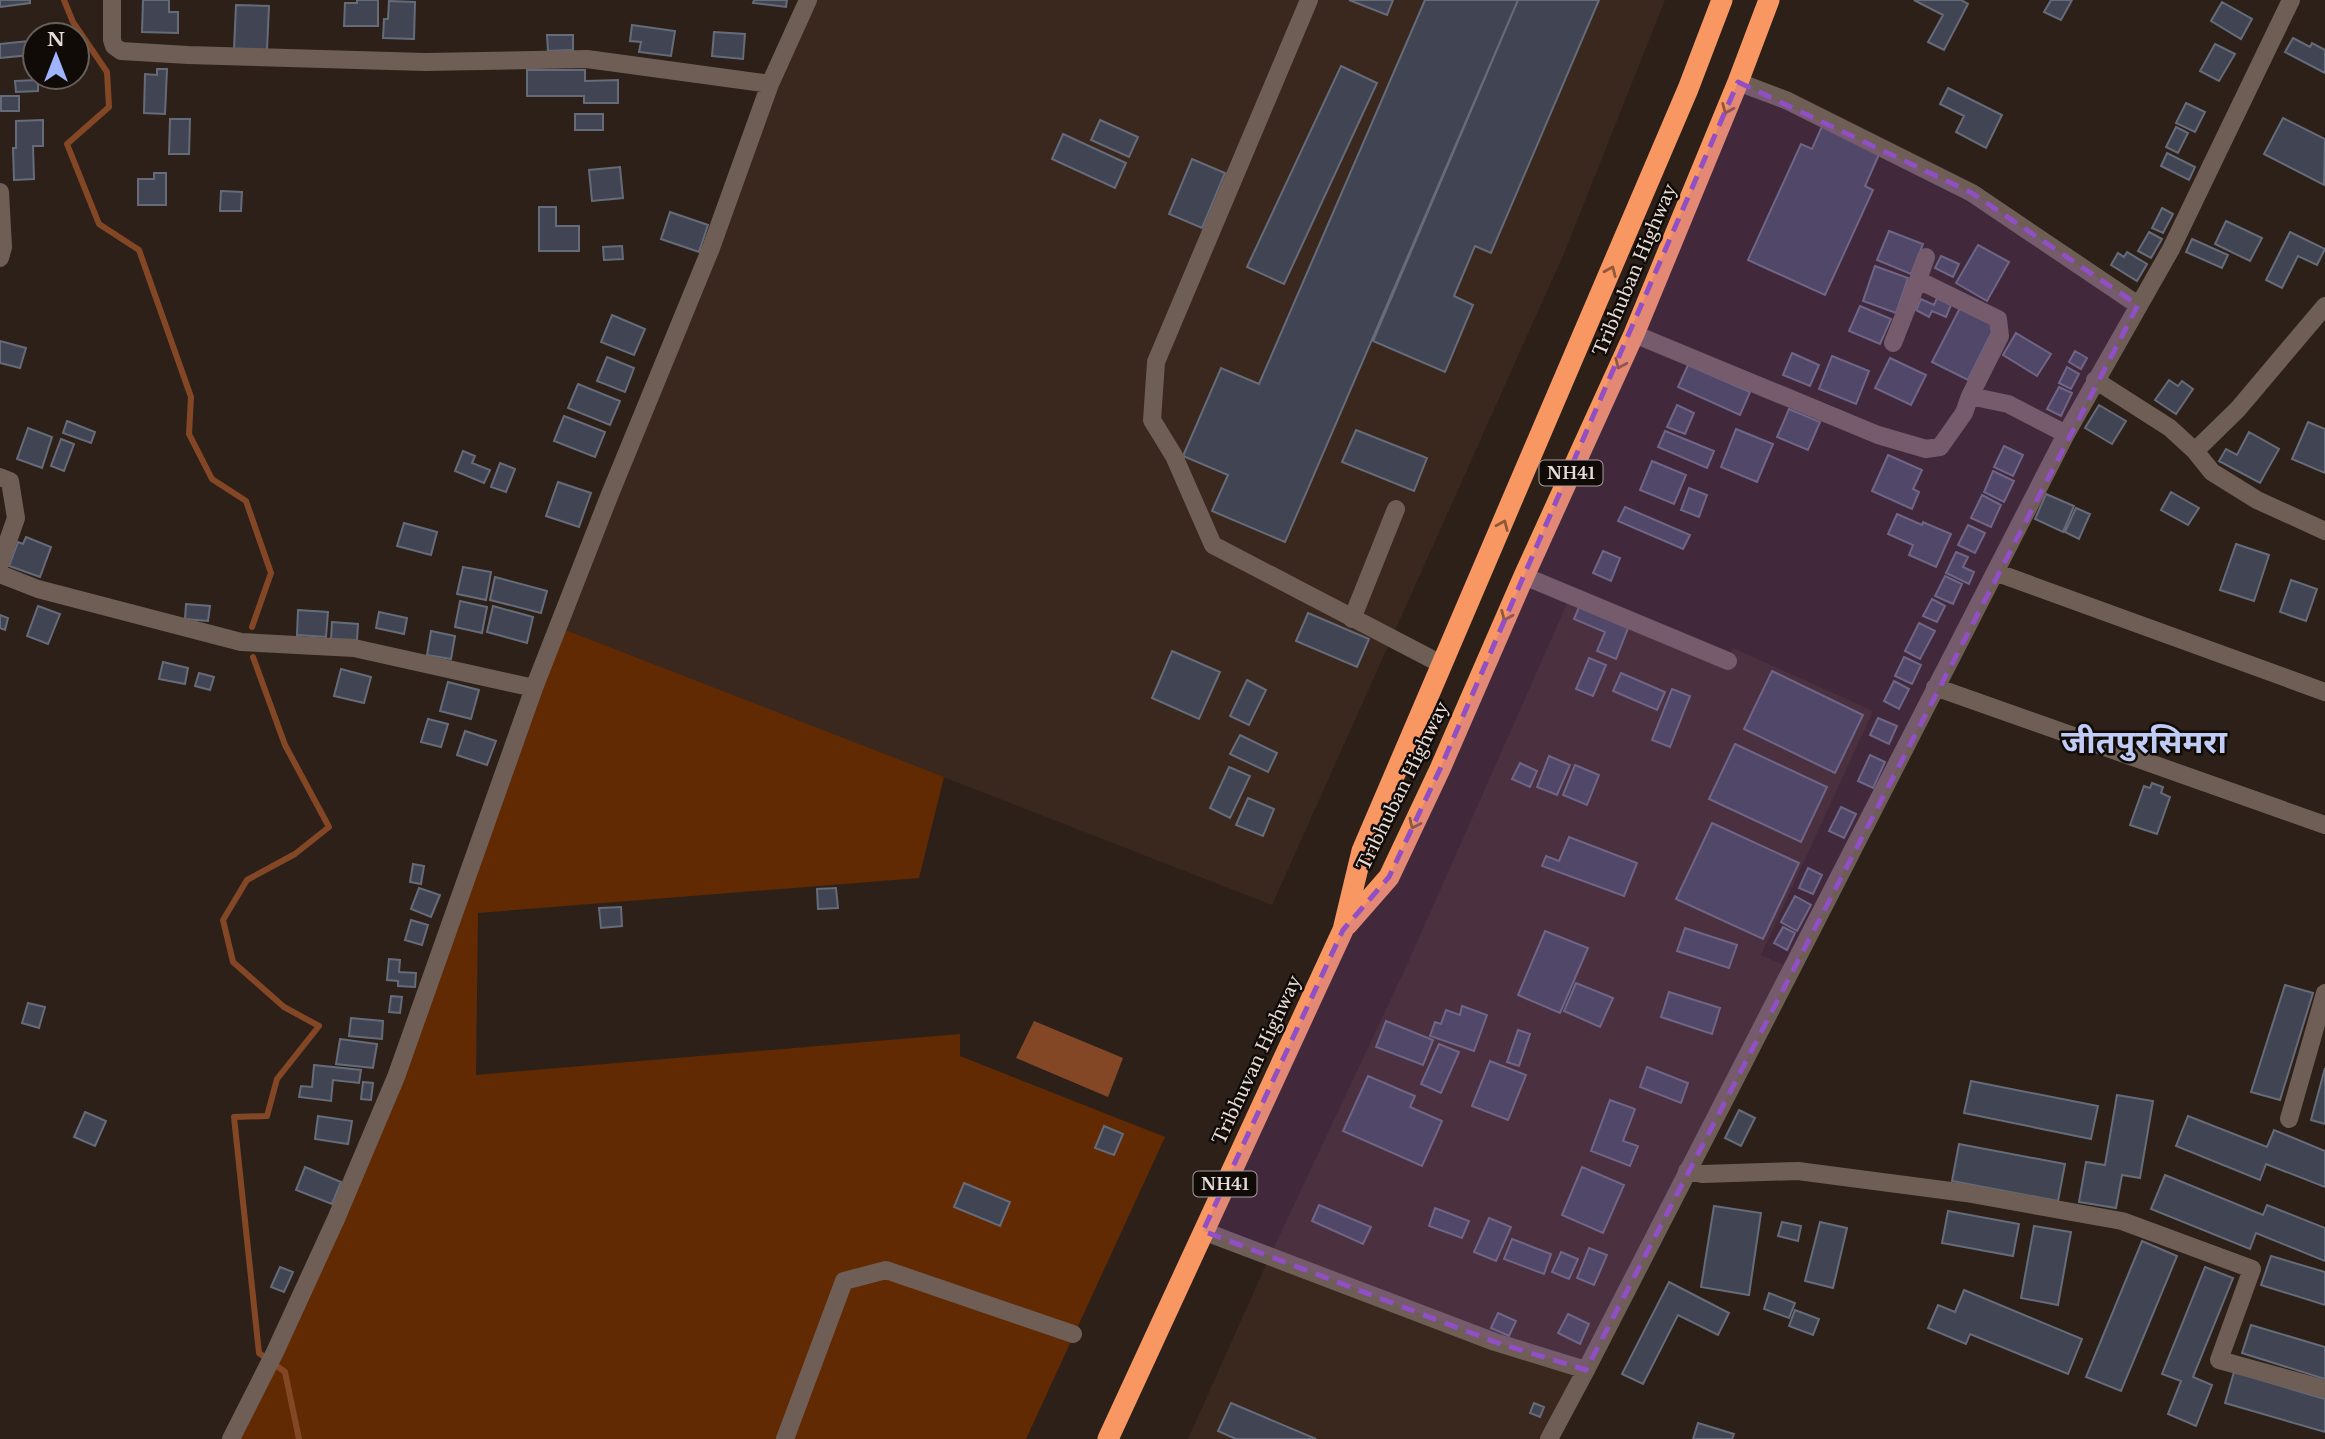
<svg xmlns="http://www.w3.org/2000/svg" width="2325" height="1439" viewBox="0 0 2325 1439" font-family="'Libre Baskerville','Noto Sans Devanagari',serif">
	<rect width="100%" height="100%" fill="#2d2019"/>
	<path fill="#3a281e" d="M808,0H1665L1565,251L1272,905L558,627Z
		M1570,597L1728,661L1733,648L1873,711L1761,955L1791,968L1549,1439H1188L1270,1256L1406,967Z"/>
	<path fill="#622a03" d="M558,627L944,777L919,878L478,913L476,1075L960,1034V1056L1165,1137L1026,1439H231L396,1077Z"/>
	<path fill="#844726" d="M1034,1021L1123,1058L1108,1097L1016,1058Z"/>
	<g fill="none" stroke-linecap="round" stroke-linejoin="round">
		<path stroke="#844726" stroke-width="6" d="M64,0L73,22L107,72L109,107L67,144L99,224L139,250L191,397L189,434L212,479L246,501L271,573L252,627
			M253,657L285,745L329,827L295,854L247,880L223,920L233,962L284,1007L319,1026L277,1079L267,1116L234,1117L259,1353L285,1372L299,1439"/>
	</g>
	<path fill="#414553" stroke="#666b79" stroke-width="2" d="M0,0H30V3L0,7Z
		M143,0H169V12H178V33L142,32Z
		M357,0H378V26H344L345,3H357Z
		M754,0H787L786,7L753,3Z
		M1349,0H1393L1387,15Z
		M1425,0H1518L1285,542L1212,511L1228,475L1183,456L1221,368L1259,384Z
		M1518,0H1599L1491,253L1475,246L1454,296L1473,305L1445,372L1373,341Z
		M1914,0H1961L1968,4L1944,50L1928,42L1943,15Z
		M2051,0H2072L2061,20L2044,12Z
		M389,1L415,2L414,39L383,38L384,19H388Z
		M2222,2L2252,19L2241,39L2211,21Z
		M236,5L269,6L267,50L234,49Z
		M632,25L675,31L671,56L639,52L641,42L630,41Z
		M714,32L745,34L743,59L712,56Z
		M547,35H573V50L548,51Z
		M2293,38L2310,47L2312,43L2325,50V73L2285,52Z
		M28,41L30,55L0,58V44Z
		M2215,44L2235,54L2219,81L2200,71Z
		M1341,66L1377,83L1284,284L1247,267Z
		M157,69H167L165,114L144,113L145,74L157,75Z
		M527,70H585V81L618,80V103H584V96H527Z
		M38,80V91L16,92L15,81Z
		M1948,88L2002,115L1986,148L1956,132L1964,116L1940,104Z
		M1,96H19V111H1Z
		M2186,103L2205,112L2195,132L2176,123Z
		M575,114H603V130H575Z
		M2283,118L2325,139L2324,185L2264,154Z
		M170,119H190L189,154H169Z
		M43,120V146H33L34,179L14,180L13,148H16V121Z
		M1100,120L1138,137L1129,157L1091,140Z
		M1823,124L1881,150L1865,186L1873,190L1825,295L1748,260L1801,144L1812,149Z
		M2176,127L2188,133L2178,153L2166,147Z
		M1063,134L1126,163L1115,188L1052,159Z
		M2167,153L2195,167L2189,180L2161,166Z
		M1192,159L1225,173L1202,228L1169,214Z
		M620,167L623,198L592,201L589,170Z
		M154,173H166V205H138V179H154Z
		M221,191L242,192L241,211H220Z
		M539,207H556V226H579V251H539Z
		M2162,208L2173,214L2163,233L2152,228Z
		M670,212L708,225L699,252L661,239Z
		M2226,221L2262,238L2250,261L2215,244Z
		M1889,231L1923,244L1911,274L1877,260Z
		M2149,232L2162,239L2151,258L2138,251Z
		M2290,232L2325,249L2317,265L2298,256L2282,288L2266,280Z
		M2192,239L2228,255L2222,268L2186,252Z
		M1978,245L2009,262L1987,301L1956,283Z
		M622,246L623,259L604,260L603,247Z
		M2127,252L2147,264L2137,281L2111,265L2118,253L2124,257Z
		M1941,256L1959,264L1953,277L1935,268Z
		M1875,266L1908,278L1896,313L1863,301Z
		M1937,298L1951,305L1946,317L1932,311L1929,317L1916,310L1921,299L1934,305Z
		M1860,306L1891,319L1880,344L1849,331Z
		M1961,306L1996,324L1968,380L1932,362Z
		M612,315L645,329L634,355L601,342Z
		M2016,333L2051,354L2037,376L2003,355Z
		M0,341L26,348L20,368L0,363Z
		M2075,351L2087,358L2081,369L2069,362Z
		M1792,353L1819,365L1810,386L1783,375Z
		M1832,356L1869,371L1856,404L1819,389Z
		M607,357L634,368L625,392L597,381Z
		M1890,358L1926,375L1911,405L1875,388Z
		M1688,365L1750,392L1740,415L1678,387Z
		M2067,367L2079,374L2071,389L2059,383Z
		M2169,380L2178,386L2182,381L2193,389L2176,414L2155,400Z
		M578,384L620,401L610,425L568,408Z
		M2059,387L2072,393L2061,416L2047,409Z
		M1677,405L1694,413L1685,434L1667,427Z
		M2099,405L2126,421L2112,444L2085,428Z
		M1789,409L1820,422L1808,450L1777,437Z
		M564,416L605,432L595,457L554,441Z
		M67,421L95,432L91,443L63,433Z
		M2308,422L2325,429V473L2292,459Z
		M28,428L52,437L42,468L17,459Z
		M1736,429L1773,444L1757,482L1721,467Z
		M1356,430L1427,458L1414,491L1342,462Z
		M1665,431L1714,451L1707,468L1658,447Z
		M2249,432L2279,449L2260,483L2219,461L2226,449L2237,455Z
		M61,439L74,444L64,471L51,466Z
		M2004,446L2023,455L2013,476L1994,467Z
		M463,451L475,456L472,463L490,470L484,483L455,471Z
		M1888,455L1922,470L1913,489L1919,492L1912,509L1872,491Z
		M1652,461L1686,475L1674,504L1640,490Z
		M500,463L515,469L506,492L491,487Z
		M1993,471L2014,481L2004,502L1984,492Z
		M558,482L591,493L579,527L546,516Z
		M1689,488L1707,495L1699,517L1681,510Z
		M2171,492L2199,508L2188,525L2161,510Z
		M2046,494L2074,506L2063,532L2035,519Z
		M1982,495L2001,505L1991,527L1971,518Z
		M1625,507L1690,535L1683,549L1618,521Z
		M2076,508L2090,514L2079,539L2065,532Z
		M1897,514L1922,525L1923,522L1951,534L1936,567L1909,555L1913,545L1888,534Z
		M404,523L437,532L431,555L397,546Z
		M1968,525L1985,533L1975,553L1958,545Z
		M26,537L51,547L40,577L9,566L18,542L23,544Z
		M2236,544L2269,555L2254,601L2220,590Z
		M1603,551L1620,558L1611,581L1593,573Z
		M1956,552L1968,557L1963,567L1974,572L1969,584L1946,573Z
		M463,567L491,572L486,600L457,594Z
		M1945,576L1962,584L1953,604L1935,596Z
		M495,577L547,591L541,613L490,600Z
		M2291,580L2317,589L2306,621L2280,612Z
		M1932,599L1945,606L1937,622L1923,616Z
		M460,601L487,607L482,633L455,627Z
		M186,604L210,606L208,621L185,619Z
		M38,606L60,614L48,644L27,636Z
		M493,606L533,617L527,643L487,632Z
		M1579,607L1628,628L1616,659L1597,651L1605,632L1574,619Z
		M298,610L328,612L326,637L297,635Z
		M379,612L407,618L404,634L376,628Z
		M1308,613L1369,639L1357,667L1296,641Z
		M0,615L8,618L5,630L0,628Z
		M332,622L358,624L357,641L331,639Z
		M1919,623L1935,631L1920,659L1905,651Z
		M431,631L455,636L451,659L427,655Z
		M1172,651L1220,672L1199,719L1152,698Z
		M1904,657L1921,665L1912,684L1895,676Z
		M1589,658L1606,665L1593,696L1576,689Z
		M163,662L188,668L185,684L159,679Z
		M341,669L371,677L364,703L334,696Z
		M1772,671L1863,715L1835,773L1744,729Z
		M199,673L214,677L210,690L195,686Z
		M1621,673L1665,692L1657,710L1613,691Z
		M1247,680L1266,690L1249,725L1230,716Z
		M1894,681L1909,689L1899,709L1884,701Z
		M448,682L479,690L471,719L440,711Z
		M1672,689L1690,696L1670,747L1652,740Z
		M1878,718L1897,726L1889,744L1870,735Z
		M428,719L448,724L441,747L421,742Z
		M465,731L496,741L487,765L457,755Z
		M1240,735L1277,753L1268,772L1230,754Z
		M1735,744L1827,787L1801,842L1709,799Z
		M1870,755L1885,762L1873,788L1858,781Z
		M1549,756L1570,765L1557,795L1537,787Z
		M1520,763L1537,771L1530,787L1512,779Z
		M1575,765L1599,775L1587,805L1563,795Z
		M1229,767L1250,776L1230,818L1210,808Z
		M2152,783L2163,787L2161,793L2170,797L2157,834L2130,825L2144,786L2150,788Z
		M1248,798L1274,809L1263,836L1236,825Z
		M1841,807L1856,814L1844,838L1829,831Z
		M1712,823L1799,863L1763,939L1676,899Z
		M1569,837L1637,863L1624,896L1542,866L1546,856L1559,861Z
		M413,864L424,866L421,884L410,882Z
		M1808,868L1822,875L1813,894L1799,888Z
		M419,888L440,895L431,917L411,909Z
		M836,888L838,908L818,909L817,889Z
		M1795,896L1811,905L1797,931L1781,922Z
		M621,907L622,926L601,928L599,908Z
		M411,920L428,925L422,945L405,940Z
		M1783,927L1795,933L1787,950L1774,943Z
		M1685,928L1737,945L1729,968L1677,951Z
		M1545,931L1588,948L1560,1013L1518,995Z
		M389,959L400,960L399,972L416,973L415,987L398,986V981L387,980Z
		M1576,983L1613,998L1600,1027L1564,1011Z
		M2285,985L2313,993L2280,1100L2251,1092Z
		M1669,992L1720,1008L1712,1034L1661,1017Z
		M391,996L402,997L400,1013L389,1012Z
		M28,1003L45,1007L39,1028L22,1023Z
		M1462,1006L1487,1015L1474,1051L1430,1036L1435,1022L1441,1024L1446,1010L1460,1015Z
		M351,1018L383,1021L382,1039L349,1036Z
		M1386,1021L1433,1040L1423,1065L1376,1047Z
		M1518,1030L1530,1034L1519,1066L1507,1062Z
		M340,1039L377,1044L373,1068L336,1064Z
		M1439,1044L1459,1052L1441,1093L1421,1084Z
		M1490,1061L1526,1075L1508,1120L1472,1106Z
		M314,1065L361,1070L359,1083L333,1080L331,1101L299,1097L301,1086L312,1087Z
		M1647,1067L1688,1083L1681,1103L1640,1087Z
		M2325,1068V1124L2311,1120Z
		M1368,1076L1415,1096L1410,1107L1442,1121L1422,1166L1343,1131Z
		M1971,1081L2098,1106L2091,1139L1964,1113Z
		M363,1082L373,1083L371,1100L361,1099Z
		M2117,1095L2153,1101L2140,1178L2122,1175L2116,1208L2079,1202L2086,1162L2105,1165Z
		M1610,1100L1635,1109L1623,1141L1638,1146L1630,1166L1591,1151Z
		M1739,1110L1755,1118L1741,1146L1725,1138Z
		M85,1112L106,1121L95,1146L74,1137Z
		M318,1116L352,1121L348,1144L315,1139Z
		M2188,1116L2267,1147L2274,1130L2325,1151V1187L2266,1164L2260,1180L2176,1146Z
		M1104,1126L1123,1134L1114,1155L1095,1148Z
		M1959,1144L2065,1164L2058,1201L1952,1181Z
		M305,1167L341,1182L332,1204L296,1190Z
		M1582,1167L1624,1185L1603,1233L1562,1215Z
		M2165,1175L2263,1215L2267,1205L2325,1228V1261L2256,1233L2250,1249L2151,1209Z
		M964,1183L1010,1202L1000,1226L954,1207Z
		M1319,1205L1371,1227L1363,1244L1312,1221Z
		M1714,1206L1761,1213L1749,1295L1701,1287Z
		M1435,1208L1469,1221L1462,1238L1429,1226Z
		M1948,1211L2019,1224L2013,1256L1942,1243Z
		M1489,1218L1511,1227L1496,1261L1474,1252Z
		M1782,1222L1801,1226L1798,1241L1778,1236Z
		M1820,1222L1847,1228L1833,1288L1805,1281Z
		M2034,1226L2071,1232L2058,1305L2021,1298Z
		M1512,1239L1551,1254L1544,1274L1504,1259Z
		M2142,1241L2177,1256L2121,1391L2086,1377Z
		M1589,1248L1607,1255L1594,1285L1577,1278Z
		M1561,1252L1578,1259L1569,1279L1552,1272Z
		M2271,1256L2325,1272V1305L2261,1285Z
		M280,1267L293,1272L284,1292L271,1287Z
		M2205,1267L2233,1278L2193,1377L2212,1385L2196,1426L2168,1414L2181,1381L2162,1374Z
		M1669,1282L1729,1313L1718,1335L1678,1315L1643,1384L1622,1374Z
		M1964,1290L2082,1339L2068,1374L1970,1334L1966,1344L1928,1328L1938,1305L1955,1312Z
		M1769,1293L1795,1303L1789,1318L1764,1309Z
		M1795,1310L1819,1319L1813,1335L1789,1326Z
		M1498,1313L1516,1321L1509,1336L1491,1328Z
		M1568,1314L1589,1324L1580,1344L1558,1333Z
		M2251,1325L2325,1347V1379L2242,1353Z
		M2234,1372L2325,1399V1432L2225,1403Z
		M1231,1403L1316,1439H1236L1218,1431Z
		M1534,1403L1544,1407L1540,1417L1530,1413Z
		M1698,1423L1734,1434L1732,1439H1693Z"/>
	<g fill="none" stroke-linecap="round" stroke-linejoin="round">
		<path stroke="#6e5e56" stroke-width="18" d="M112,0V40L114,46L121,51L188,55L425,62L587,59L770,84
			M1309,0L1156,362L1152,420L1174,456L1213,545L1443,665
			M1738,82L1788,101L1972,193L2138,305
			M0,192L3,247L0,258
			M1926,257L1918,280L1998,319L2000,336L1970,396
			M1634,334L1878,435L1926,449L1940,447L1964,413L1970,396L2008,404L2066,434
			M1893,343L1918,280
			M2095,380L2170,428L2195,451L2212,472L2257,500L2325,531
			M2195,451L2238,409L2325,306
			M0,477L10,481L16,518L0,564
			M1995,572L2325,692
			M0,574L38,589L241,642L354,648L534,688
			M1524,576L1728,661
			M1352,619L1396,509
			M1935,687L2325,825
			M2289,1119L2325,993
			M1687,1171L1702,1174L1798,1171L1966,1193L2122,1221L2252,1269L2219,1360L2325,1389
			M1203,1231L1495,1342L1586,1370L2066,434L2171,249L2291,0
			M231,1439L275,1352L336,1219L396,1077L534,688L610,494L711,248L770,84L808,0
			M785,1439L844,1281L886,1270L1073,1334
			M1549,1439L1586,1370"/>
		<path stroke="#f89762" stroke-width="21" d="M1347,925L1389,877L1440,769L1524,576L1634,334L1738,82L1769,0
			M1108,1439L1343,930L1362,851L1688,89L1722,0"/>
	</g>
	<defs><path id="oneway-chevron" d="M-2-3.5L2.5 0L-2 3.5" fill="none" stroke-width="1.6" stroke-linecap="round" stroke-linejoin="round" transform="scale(1.75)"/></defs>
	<g stroke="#90583a">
		<use href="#oneway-chevron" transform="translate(1727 109) rotate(113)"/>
		<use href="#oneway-chevron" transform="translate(1611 271) rotate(-67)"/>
		<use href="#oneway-chevron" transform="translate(1620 364) rotate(114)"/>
		<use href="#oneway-chevron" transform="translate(1503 525) rotate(-67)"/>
		<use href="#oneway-chevron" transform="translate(1506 616) rotate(113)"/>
		<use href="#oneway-chevron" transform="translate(1414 824) rotate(115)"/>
	</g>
	<path fill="#904fc4" fill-opacity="0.2" stroke="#904fc4" stroke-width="5" stroke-dasharray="14 9" stroke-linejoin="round" d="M1738,82L1972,193L2138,305L1586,1370L1495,1342L1203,1231L1343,930L1389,877L1440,769Z"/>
	<g text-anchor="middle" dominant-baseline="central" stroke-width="5" stroke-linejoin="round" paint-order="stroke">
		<g fill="#110b08" stroke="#a69d9a" stroke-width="2">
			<rect x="1539.5" y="460.5" width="63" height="25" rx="5"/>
			<rect x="1193.5" y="1171.5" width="63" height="25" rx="5"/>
		</g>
		<g font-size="16" font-weight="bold" fill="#e6dcd8">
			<text x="1571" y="473">NH41</text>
			<text x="1225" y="1184">NH41</text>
		</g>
		<g font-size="18" fill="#e6dcd8" stroke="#110b08">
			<text transform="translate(1635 270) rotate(-67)">Tribhuban Highway</text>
			<text transform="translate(1403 786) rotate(-64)">Tribhuban Highway</text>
			<text transform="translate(1257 1060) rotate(-65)">Tribhuvan Highway</text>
		</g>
		<g font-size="32" font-weight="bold" fill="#c1ccf6" stroke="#110b08">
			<text x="2144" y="742">जीतपुरसिमरा</text>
		</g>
	</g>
	<g transform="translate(56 56)"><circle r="33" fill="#110b08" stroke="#665f5b" stroke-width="2"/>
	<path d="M0-5L12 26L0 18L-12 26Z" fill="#a0b3fd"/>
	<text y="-10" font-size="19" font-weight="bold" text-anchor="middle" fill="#e6dcd8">N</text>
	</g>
</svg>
